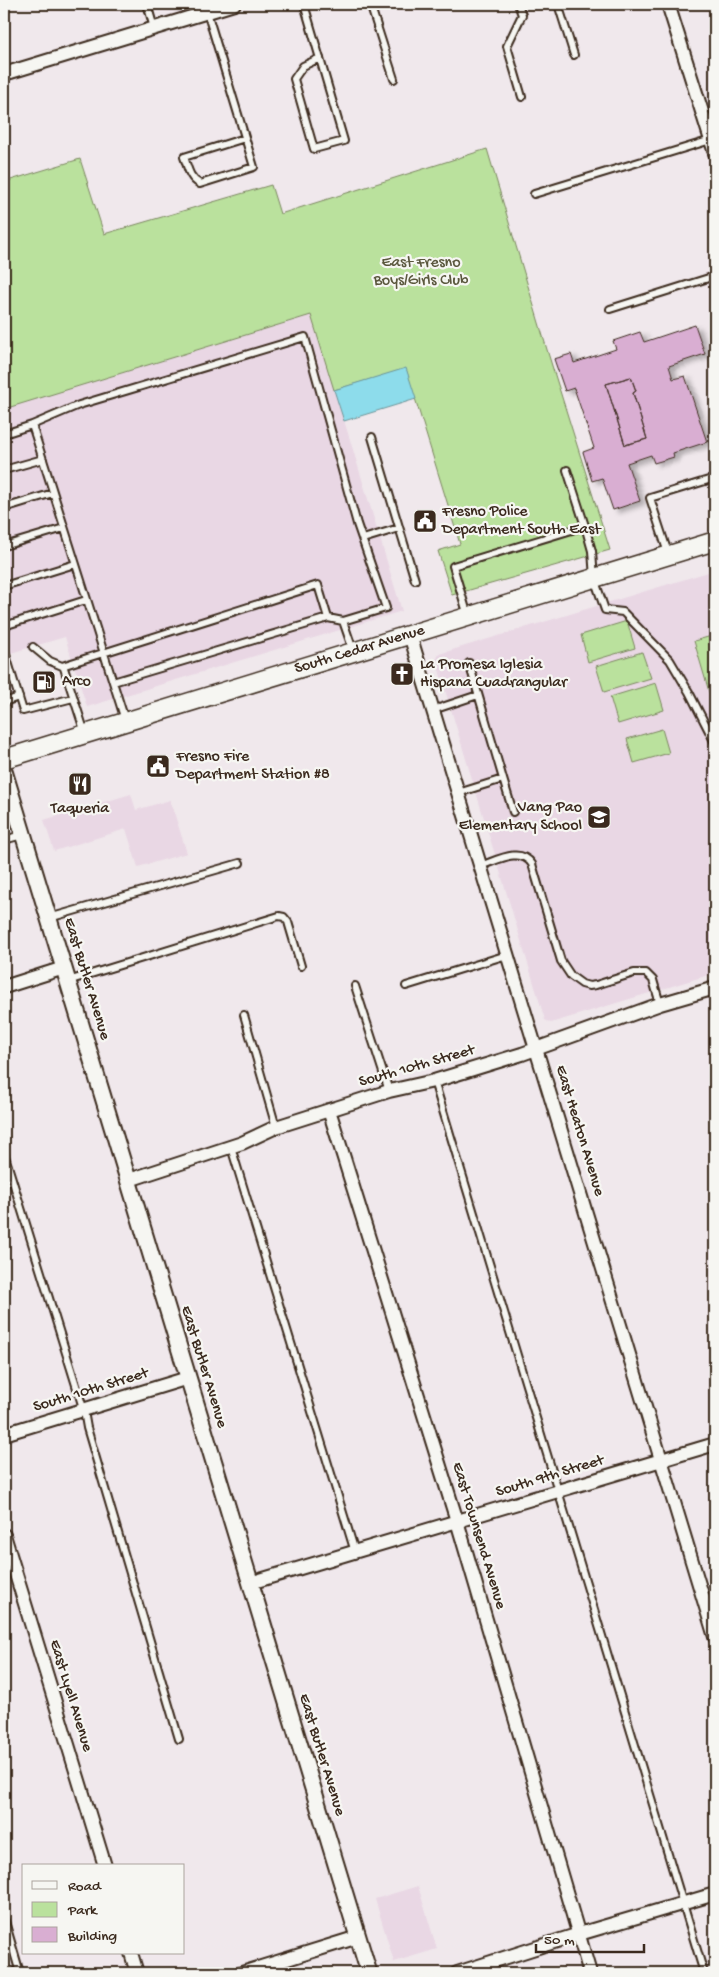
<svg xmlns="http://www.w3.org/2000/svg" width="719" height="1977" viewBox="0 0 719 1977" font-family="'Gochi Hand',sans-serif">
	<defs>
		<filter id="shadow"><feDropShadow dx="5.5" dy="3" stdDeviation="2.5" flood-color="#0004"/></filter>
	</defs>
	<rect width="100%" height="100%" fill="#f0e8ec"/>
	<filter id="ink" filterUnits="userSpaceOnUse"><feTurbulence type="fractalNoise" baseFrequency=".02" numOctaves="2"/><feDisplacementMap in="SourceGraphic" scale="10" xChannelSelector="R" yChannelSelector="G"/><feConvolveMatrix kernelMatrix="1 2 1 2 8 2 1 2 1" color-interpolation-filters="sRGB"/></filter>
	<g filter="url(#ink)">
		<path fill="#e9d7e4" d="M312,315L402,611L87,707L65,637L4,655V409Z
			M715,570V973L551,1023L545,1020L436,660L439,654Z
			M131,794L136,810L170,800L187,853L138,867L126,829L54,851L44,820Z
			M418,1886L437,1949L394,1962L375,1899Z"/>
		<path fill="#bae19d" stroke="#7a865e" d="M487,149L548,353L610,550L452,595L438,551L460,544L406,369L334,390L311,315L4,409V182L80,159L104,234L271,185L280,214Z
			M627,621L635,648L588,662L581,635Z
			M715,635V712L694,641Z
			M642,652L651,678L604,692L596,666Z
			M656,683L664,710L618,724L610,697Z
			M662,729L669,753L634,763L627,739Z"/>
		<path fill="#8ddceb" stroke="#6c9599" d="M406,368L416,399L344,421L334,390Z"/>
		<path fill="#d9aed2" stroke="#3b2a1e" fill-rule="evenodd" filter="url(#shadow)" d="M695,325L705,354L669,366L673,379L685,376L707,442L673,453L674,457L654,463L651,455L627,463L640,501L613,510L602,478L592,481L583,452L594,448L574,388L565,391L554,359L571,354L574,363L616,349L613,341L640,332L644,342ZM631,377L636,391L633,393L647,439L625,445L606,384Z
			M631,377L636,391L633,393L647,439L625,445L606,384Z"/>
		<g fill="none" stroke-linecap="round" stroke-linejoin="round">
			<g stroke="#3b2a1e" stroke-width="10">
				<path id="service" d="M147,4L154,28
					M304,4L344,141L314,149L294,79L303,66L320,58
					M370,4L394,79
					M518,4L522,15L507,46L522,97
					M558,4L574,55
					M207,12L254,167L200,184C189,178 188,168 184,157L245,138
					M534,194L711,140
					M610,309L715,276
					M32,425L79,405L305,337L357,524L386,608L343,621L328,618L113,682
					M4,434L32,425L125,720
					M372,437L415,580
					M4,470L43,459
					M567,470L585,526L592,551L594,578L605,610L623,612L670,660L689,692L715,743
					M4,508L53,493
					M363,539L399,528
					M4,546L64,528
					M668,553L650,498L715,478
					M4,586L75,564
					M468,616L453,566L585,526
					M343,621L353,650
					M4,626L86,600
					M4,647L8,662
					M33,647L50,661L62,666L64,668L85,733
					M4,663L8,662L23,711L73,698
					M469,663L503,779
					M62,666L318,585L328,618
					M4,702L19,697
					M433,710L478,695
					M458,793L503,779L513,812
					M4,840L22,835
					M480,866C496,861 520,846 532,864L561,961L571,976L582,984L589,986L596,985L634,973H646L653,980L660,1004
					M49,918L240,863
					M68,981L279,916L284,917L288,922L301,966
					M355,986L389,1091
					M406,986L507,955
					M244,1015L276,1127
					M434,1081L704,1973
					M231,1147L355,1552
					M4,1153L84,1411L87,1428L179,1739
					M4,1918L20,1973"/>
			</g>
			<g stroke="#3b2a1e" stroke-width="16">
				<path id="minor" d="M668,4L715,153
					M4,74L234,4
					M410,635L715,1637
					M4,987L64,968
					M329,1110L457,1521L590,1973
					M129,1180L242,1143L276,1127L389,1091L434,1081L522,1054L660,1004L715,988
					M4,1434L188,1378
					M4,1535L105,1866
					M250,1583L715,1444
					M131,1953L137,1973
					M242,1973L358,1937
					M457,1973L579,1934L715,1894"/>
			</g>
			<g stroke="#3b2a1e" stroke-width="19">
				<path id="tertiary" d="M4,771L369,1973"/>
			</g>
			<g stroke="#3b2a1e" stroke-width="21">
				<g id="secondary">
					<path id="s1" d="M4,759L715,541"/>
				</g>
			</g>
			<use href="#service" stroke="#f6f6f2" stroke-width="6"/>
			<use href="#minor" stroke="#f6f6f2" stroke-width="12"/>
			<use href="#tertiary" stroke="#f6f6f2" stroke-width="15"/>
			<use href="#secondary" stroke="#f6f6f2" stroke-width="18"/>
		</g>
	</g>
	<defs>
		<g id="civic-square" transform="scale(1.25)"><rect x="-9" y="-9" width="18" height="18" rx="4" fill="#3b2a1e" stroke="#f6f6f2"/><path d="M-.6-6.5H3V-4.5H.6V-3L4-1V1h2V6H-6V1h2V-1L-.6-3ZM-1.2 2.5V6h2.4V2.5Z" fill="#fff"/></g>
		<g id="church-square" transform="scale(1.25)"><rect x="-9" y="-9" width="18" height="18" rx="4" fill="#3b2a1e" stroke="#f6f6f2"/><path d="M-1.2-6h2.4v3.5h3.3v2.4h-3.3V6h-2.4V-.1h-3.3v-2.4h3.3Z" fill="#fff"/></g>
		<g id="fuel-square" transform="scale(1.25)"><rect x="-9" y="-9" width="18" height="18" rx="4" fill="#3b2a1e" stroke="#f6f6f2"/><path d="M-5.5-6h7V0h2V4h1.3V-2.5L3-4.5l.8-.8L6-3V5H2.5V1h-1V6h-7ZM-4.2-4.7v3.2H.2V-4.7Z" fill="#fff"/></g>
		<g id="restaurant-square" transform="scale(1.25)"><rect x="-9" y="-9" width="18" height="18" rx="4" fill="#3b2a1e" stroke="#f6f6f2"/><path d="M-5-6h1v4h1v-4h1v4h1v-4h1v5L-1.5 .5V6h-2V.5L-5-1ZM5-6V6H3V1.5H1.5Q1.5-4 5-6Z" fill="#fff"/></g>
		<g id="school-square" transform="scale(1.25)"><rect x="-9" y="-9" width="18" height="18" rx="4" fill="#3b2a1e" stroke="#f6f6f2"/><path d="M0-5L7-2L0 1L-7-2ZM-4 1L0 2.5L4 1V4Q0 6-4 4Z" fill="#fff"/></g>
	</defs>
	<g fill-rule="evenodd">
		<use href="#civic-square" x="425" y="521"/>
		<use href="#church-square" x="402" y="674"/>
		<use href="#fuel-square" x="44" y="682"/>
		<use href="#civic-square" x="158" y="766"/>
		<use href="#restaurant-square" x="80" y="784"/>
		<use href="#school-square" x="599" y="817"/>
	</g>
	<g text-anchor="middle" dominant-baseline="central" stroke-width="4.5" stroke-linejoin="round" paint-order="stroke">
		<g font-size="16" fill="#5b583e" stroke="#f6f6f2">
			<text x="421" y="263">East Fresno<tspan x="421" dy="18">Boys/Girls Club</tspan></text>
		</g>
		<g font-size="16" fill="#3b2a1e" stroke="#f6f6f2" text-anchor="start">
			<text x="442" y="512">Fresno Police<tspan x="442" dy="18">Department South East</tspan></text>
			<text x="420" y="665">La Promesa Iglesia<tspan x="420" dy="18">Hispana Cuadrangular</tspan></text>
			<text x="62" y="682">Arco</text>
			<text x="176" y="757">Fresno Fire<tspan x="176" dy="18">Department Station #8</tspan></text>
			<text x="582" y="808" text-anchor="end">Vang Pao<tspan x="582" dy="18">Elementary School</tspan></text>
			<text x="80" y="809" text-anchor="middle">Taqueria</text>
		</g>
		<g font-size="16" fill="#3b2a1e" stroke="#f6f6f2">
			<text stroke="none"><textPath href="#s1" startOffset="372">South Cedar Avenue</textPath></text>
			<text transform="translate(86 979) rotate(73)">East Butler Avenue</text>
			<text transform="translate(417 1067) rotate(-16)">South 10th Street</text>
			<text transform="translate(579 1131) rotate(73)">East Heaton Avenue</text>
			<text transform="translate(203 1367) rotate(73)">East Butler Avenue</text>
			<text transform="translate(91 1391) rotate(-17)">South 10th Street</text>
			<text transform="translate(550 1477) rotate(-17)">South 9th Street</text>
			<text transform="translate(478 1536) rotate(73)">East Townsend Avenue</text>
			<text transform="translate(70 1696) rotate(73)">East Lyell Avenue</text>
			<text transform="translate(321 1755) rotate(73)">East Butler Avenue</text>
		</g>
	</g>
	<rect width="719" height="1977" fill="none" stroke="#f6f6f2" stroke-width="20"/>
	<rect x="10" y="10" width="699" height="1957" fill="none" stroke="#3b2a1e" stroke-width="2" filter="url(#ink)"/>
	<rect x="22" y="1864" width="162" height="90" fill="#f6f6f2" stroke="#aba49d"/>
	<rect x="32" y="1881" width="25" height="8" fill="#f6f6f2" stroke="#aba49d"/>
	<text x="68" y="1890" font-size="15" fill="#3b2a1e">Road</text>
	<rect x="32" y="1902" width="25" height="15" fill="#bae19d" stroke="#aba49d"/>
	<text x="68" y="1914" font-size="15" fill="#3b2a1e">Park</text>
	<rect x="32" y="1927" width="25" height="15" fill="#d9aed2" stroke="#aba49d"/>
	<text x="68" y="1940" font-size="15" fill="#3b2a1e">Building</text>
	<path d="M536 1944v8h108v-8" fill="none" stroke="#3b2a1e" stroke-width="2.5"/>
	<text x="544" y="1944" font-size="15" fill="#3b2a1e" stroke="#f6f6f2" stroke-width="4" paint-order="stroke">50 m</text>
</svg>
